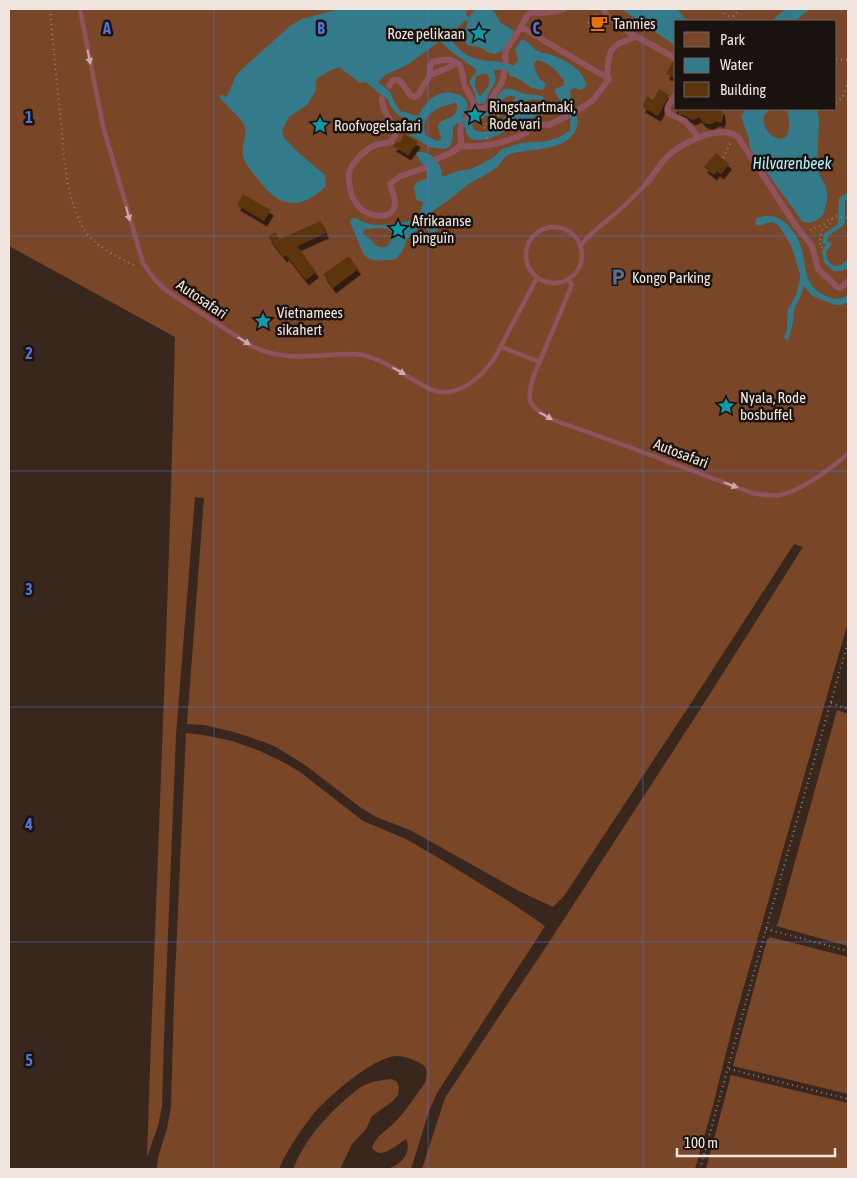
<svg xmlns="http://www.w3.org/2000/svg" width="857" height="1178" viewBox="0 0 857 1178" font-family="'Asap Condensed',sans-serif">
	<defs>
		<filter id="shadow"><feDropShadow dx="3" dy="5.5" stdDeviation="0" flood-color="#0009"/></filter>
	</defs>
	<rect width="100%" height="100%" fill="#39271d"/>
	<path fill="#794728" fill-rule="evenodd" d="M9,9H848V622L733,1025L712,1109L695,1169H422L445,1098L496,1021L544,950L701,708L803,547L794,544L695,697L564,896L553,907L519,891L410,830L376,817L360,807L305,765L276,747L264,742L234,732L204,725L187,724L204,498L195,497L176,735L165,1009L162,1106L158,1126L147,1157C156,883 169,610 175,337L9,246ZM676,21H836V109H676Z
		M837,710L848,714V946L776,926L778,923Z
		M186,733L203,735L232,741L260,751L285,763L300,772L363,821L406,839L437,857L510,902L545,926L437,1093L429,1111L411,1169H388C391,1167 396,1166 399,1163C407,1157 410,1147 406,1139C400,1143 387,1154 379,1153C376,1152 374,1150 372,1148C375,1136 388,1130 396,1121C407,1110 415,1096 425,1083C427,1075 429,1067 420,1063C415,1060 405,1056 398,1056C375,1055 325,1099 311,1117C299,1133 287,1150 279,1169H157L158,1158L167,1128L171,1107L174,1000Z
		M770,937L848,957V1094L733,1066L767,940Z
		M731,1075L848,1103V1169H706Z
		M392,1079L397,1082L399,1087L398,1095L393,1101L372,1116L366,1129L352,1144L340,1169H293C304,1141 324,1118 346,1099C352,1094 358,1088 365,1085C373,1081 383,1080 392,1079Z"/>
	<path fill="#337b8b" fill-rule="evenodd" d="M339,9H466V15L469,17L475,9H490L495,13L500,22L514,31C509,41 504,57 490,53C486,52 483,48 479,47C474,46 472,47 467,45C464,38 465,29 468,21H465L457,28L448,34C458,52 470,60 491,61C500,62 507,62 514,66L518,60L515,49L522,39C529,42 531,47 538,51C541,53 545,53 549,54C564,60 584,68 586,86L583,89L579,90L576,88L571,89C567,104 582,113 576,129C567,152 530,148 510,154C503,157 502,162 497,167C490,173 481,177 473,181C464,187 455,195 446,202C441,206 437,207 433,211L430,219L437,226L438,230L434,233L431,232L424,227L418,229L407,239L403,250L396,259C385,260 370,264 363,253L350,222L351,219L355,218C358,219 362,222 366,223C377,227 407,225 416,217C420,213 422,208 423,202L416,200L414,187L416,183L427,178L426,170L415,152C426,150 438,157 441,169C442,171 441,174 442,177L458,171L471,169L485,162L494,157L502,149L521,143L548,141L559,137L570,131C570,127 571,122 570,118C567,107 558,100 554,89L563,86L564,81C557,70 550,64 538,60L534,63C534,71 539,80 546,84L543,90L532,88L517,78L510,76L507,70H493C499,82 493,84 488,95C487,98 486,101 485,103C476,106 476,102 475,94C474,90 471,86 469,82L477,70L452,52L440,41L407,65L387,74L378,82L390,92L396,105L400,111L418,116C423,107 429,98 439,94C454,88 479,100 462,116L471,120L493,106L498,95L504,89C516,88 517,93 527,94C532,95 539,94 543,97C546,100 548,104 548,108L542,113L530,119L509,123L507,130C496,137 484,142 471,139L466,133V128L457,123C450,129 454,134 452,141C452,142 449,147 448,148L443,149L429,147L417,139L408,135L416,132L417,122C399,117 394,115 387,98L381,95L366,82L360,83L339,67L329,71L316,79V90L308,104L289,117L282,130L284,138L301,155L325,175L326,186C309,203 289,211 269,192C265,189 262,184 259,180C254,174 247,167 244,159C239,147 249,136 244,125C238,113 225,107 219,96L223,95L225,97L227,96L236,76L241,70L290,26L302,19ZM482,74H487C493,84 487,89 480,96C475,91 474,83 476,76ZM509,96H515V98C512,103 508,107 506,112C505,116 505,119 502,123C495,131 482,135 473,129L472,125C478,118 488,117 494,111C499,105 501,98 509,96ZM533,99L540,100L542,103L540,110L514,115L511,113V110C518,104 525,101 533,99ZM456,103L457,105C457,108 457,111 455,114C451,120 439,118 438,127C438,131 441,136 441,140L437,141L432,138L426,136C418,115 439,106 456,103ZM382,228L388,229L392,232C392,241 388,251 377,246C372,243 375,243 371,240C369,238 366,236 364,235L363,232L365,229Z
		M621,9H674L679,11L684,18L688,19L691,21H676V46Z
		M786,9H810L795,21H771Z
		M746,109H771C769,110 766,113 765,114C755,133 799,161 787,109H817L819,120L817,166C821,184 832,187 825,208C824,214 822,217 817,220C811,223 807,224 802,221L768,174L759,165L749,146V139L741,117Z
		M848,193V198L845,201C845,205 845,221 845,223C843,228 832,232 828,236L827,241L832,244L826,252C827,255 826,258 828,260C833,270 843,266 848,259V266L847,269L840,271H833L824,262L822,251L826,245L822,243L824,234L838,224L839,198Z
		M765,216C770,216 776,216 780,219C791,225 801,242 803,254C805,264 805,275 811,284C814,290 820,293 826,296C834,300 841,300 848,295V302L841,305H835L815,297L811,295L804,286L800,297L794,309L793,322L789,339L787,340L784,337L787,329L788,309L796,295L800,279V274L791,245L779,226C769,217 764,228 755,225V222L757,218Z"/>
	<path fill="#5b360d" filter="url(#shadow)" d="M672,62L676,64V78L666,74Z
		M659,89L669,95L658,116L642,107L647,96L653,100Z
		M676,103V109H722L723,118L721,123L717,121L711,124H707L703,122L699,117L693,120L672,109Z
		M404,134L418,142L408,155L393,146L397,142H400Z
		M716,153L729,164L721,174L717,171L714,175L704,167Z
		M243,194L271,210L264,221L237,205Z
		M321,221L326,233L297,246L316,272L306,280L286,255L284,257L268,237L275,232L280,239Z
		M349,256L358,269L333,288L323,274Z"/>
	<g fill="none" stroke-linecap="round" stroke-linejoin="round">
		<path stroke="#92837b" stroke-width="2" stroke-dasharray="1 4" stroke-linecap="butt" d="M50,9C53,43 56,77 60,111C64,151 64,202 88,235C98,248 122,259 136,266
			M723,9V13L730,17L734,16L737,12V9
			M588,23L598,12
			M836,59L848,60
			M836,103L843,97L848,80
			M487,138L484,125L498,116L502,108L497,104
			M723,158L731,142
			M832,219L835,216L848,218
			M810,230L824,224L829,219H832L830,224L821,231L820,244L823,246L821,248
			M831,703L848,709
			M766,929L848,951
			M729,1069L848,1099
			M700,1169L766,929L848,642"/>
		<path stroke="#90525d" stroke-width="4.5" d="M80,9L103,126L143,263L154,279L167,291L250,345C277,359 299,357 328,355C340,354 351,353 362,355C382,359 400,372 417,382C426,387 435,393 445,392C466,392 483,374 494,359L537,278
			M526 255a28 28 0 1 1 56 0a28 28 0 1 1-56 0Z
			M580,246L592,233L623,207L647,183
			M568,279L572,285L534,375C526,400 527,406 551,419L632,448L752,493C762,495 771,496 780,495C804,490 829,469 848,454
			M501,347L540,362"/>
		<path stroke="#90525d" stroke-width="6" d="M604,9L607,16L633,35L672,56L676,59
			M521,27L609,79L593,100L577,111
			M506,61L505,55L506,50L521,27L528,14C533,12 536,12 541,13C549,13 557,11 564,9
			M430,75V66L432,62L443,60H451L459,64L461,68L465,87L473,101L474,108L473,110L467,117
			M607,78C609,49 608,46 636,37
			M389,86L393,80H398L402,83L411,96L415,97L418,95L430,75L450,67L456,63
			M676,95C672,100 665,107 668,113L685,121L699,138
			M382,99C381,114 398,124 395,135C395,137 392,139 391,142C386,143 380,144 375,145C366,149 351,163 349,173C348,178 349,183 350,188C351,196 355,203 361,209C369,217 395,221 395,203C395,197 392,190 390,184L399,177L424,168
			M474,108C489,111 489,103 495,93C501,83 503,84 504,72
			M459,146C483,148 520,142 537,124L549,125L567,116
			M437,159C444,155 459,152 461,143C462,137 459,132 461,126
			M647,183C653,175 659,166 666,158C678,144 721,123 738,137L796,226L812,246L817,265L818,269L837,287L840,288L843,286L848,281"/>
	</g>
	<defs><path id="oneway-solid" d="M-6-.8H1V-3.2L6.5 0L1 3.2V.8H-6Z" transform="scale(1.25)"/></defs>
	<g fill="#caaaab">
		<use href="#oneway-solid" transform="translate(89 57) rotate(79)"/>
		<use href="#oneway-solid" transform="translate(128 214) rotate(74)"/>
		<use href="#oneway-solid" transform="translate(244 341) rotate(32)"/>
		<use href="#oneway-solid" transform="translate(399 371) rotate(29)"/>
		<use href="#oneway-solid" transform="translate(546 416) rotate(29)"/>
		<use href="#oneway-solid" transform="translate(731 485) rotate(21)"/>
	</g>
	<path fill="none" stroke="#5274da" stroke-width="1" stroke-opacity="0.55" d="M214,9V1169M428,9V1169M643,9V1169M9,236H848M9,471H848M9,707H848M9,942H848"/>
	<defs>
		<g id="cafe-bare" transform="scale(1.35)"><path d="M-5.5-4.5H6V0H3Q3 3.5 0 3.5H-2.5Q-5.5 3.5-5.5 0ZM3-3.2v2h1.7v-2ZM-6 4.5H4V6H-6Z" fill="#e8710a" stroke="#1a120e" stroke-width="2.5" paint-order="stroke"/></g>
		<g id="sight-bare" transform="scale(1.35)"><path d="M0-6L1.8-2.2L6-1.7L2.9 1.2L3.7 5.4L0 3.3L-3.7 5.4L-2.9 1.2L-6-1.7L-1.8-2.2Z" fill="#0f9aa8" stroke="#1a120e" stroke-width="2.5" paint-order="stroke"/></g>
		<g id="parking-bare" transform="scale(1.35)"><path d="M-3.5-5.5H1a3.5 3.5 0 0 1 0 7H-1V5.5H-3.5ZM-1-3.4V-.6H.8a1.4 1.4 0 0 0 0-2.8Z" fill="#5c6f8a" stroke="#1a120e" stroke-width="2.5" paint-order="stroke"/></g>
	</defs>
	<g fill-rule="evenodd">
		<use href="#cafe-bare" x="599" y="23"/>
		<use href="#sight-bare" x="479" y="33"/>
		<use href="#sight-bare" x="475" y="115"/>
		<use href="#sight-bare" x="320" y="125"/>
		<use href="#sight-bare" x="398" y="229"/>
		<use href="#parking-bare" x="618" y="277"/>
		<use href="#sight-bare" x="263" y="321"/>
		<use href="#sight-bare" x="726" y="406"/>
	</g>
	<g text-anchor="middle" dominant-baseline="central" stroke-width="5" stroke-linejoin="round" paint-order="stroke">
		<g font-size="15" fill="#f1e5df" stroke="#1a120e" text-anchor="start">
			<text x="613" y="23">Tannies</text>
			<text x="465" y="33" text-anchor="end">Roze pelikaan</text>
			<text x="489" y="106">Ringstaartmaki,<tspan x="489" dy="17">Rode vari</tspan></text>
			<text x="334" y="125">Roofvogelsafari</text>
			<text x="412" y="220">Afrikaanse<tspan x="412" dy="17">pinguïn</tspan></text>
			<text x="632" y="277">Kongo Parking</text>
			<text x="277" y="312">Vietnamees<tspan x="277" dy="17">sikahert</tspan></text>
			<text x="740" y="397">Nyala, Rode<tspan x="740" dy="17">bosbuffel</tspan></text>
		</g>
		<g font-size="15" fill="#f1e5df" stroke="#1a120e">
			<text transform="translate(202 299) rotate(34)">Autosafari</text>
			<text transform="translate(681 453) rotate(21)">Autosafari</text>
		</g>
		<g font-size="16" font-style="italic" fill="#b5effe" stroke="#1a120e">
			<text x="792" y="163">Hilvarenbeek</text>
		</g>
	</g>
	<g font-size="16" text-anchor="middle" font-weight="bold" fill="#5274da" stroke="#1a120e" stroke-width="5" stroke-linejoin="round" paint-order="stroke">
		<text x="107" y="34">A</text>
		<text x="321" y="34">B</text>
		<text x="536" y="34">C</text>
		<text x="29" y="123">1</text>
		<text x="29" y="359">2</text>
		<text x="29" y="595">3</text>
		<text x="29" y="830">4</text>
		<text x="29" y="1066">5</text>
	</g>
	<rect width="857" height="1178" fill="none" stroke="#f1e5df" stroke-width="20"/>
	<rect x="674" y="20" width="162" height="90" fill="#1a120e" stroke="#706662"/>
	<rect x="684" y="32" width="25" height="15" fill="#794728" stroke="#706662"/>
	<text x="720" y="45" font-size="15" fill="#f1e5df">Park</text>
	<rect x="684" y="58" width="25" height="15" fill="#337b8b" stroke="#706662"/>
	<text x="720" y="70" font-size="15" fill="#f1e5df">Water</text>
	<rect x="684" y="82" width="25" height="15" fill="#5b360d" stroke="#706662"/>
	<text x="720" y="95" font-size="15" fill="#f1e5df">Building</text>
	<path d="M677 1148v8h158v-8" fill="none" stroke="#f1e5df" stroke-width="2.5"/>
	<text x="684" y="1148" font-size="15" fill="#f1e5df" stroke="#1a120e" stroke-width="4" paint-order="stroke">100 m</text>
</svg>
